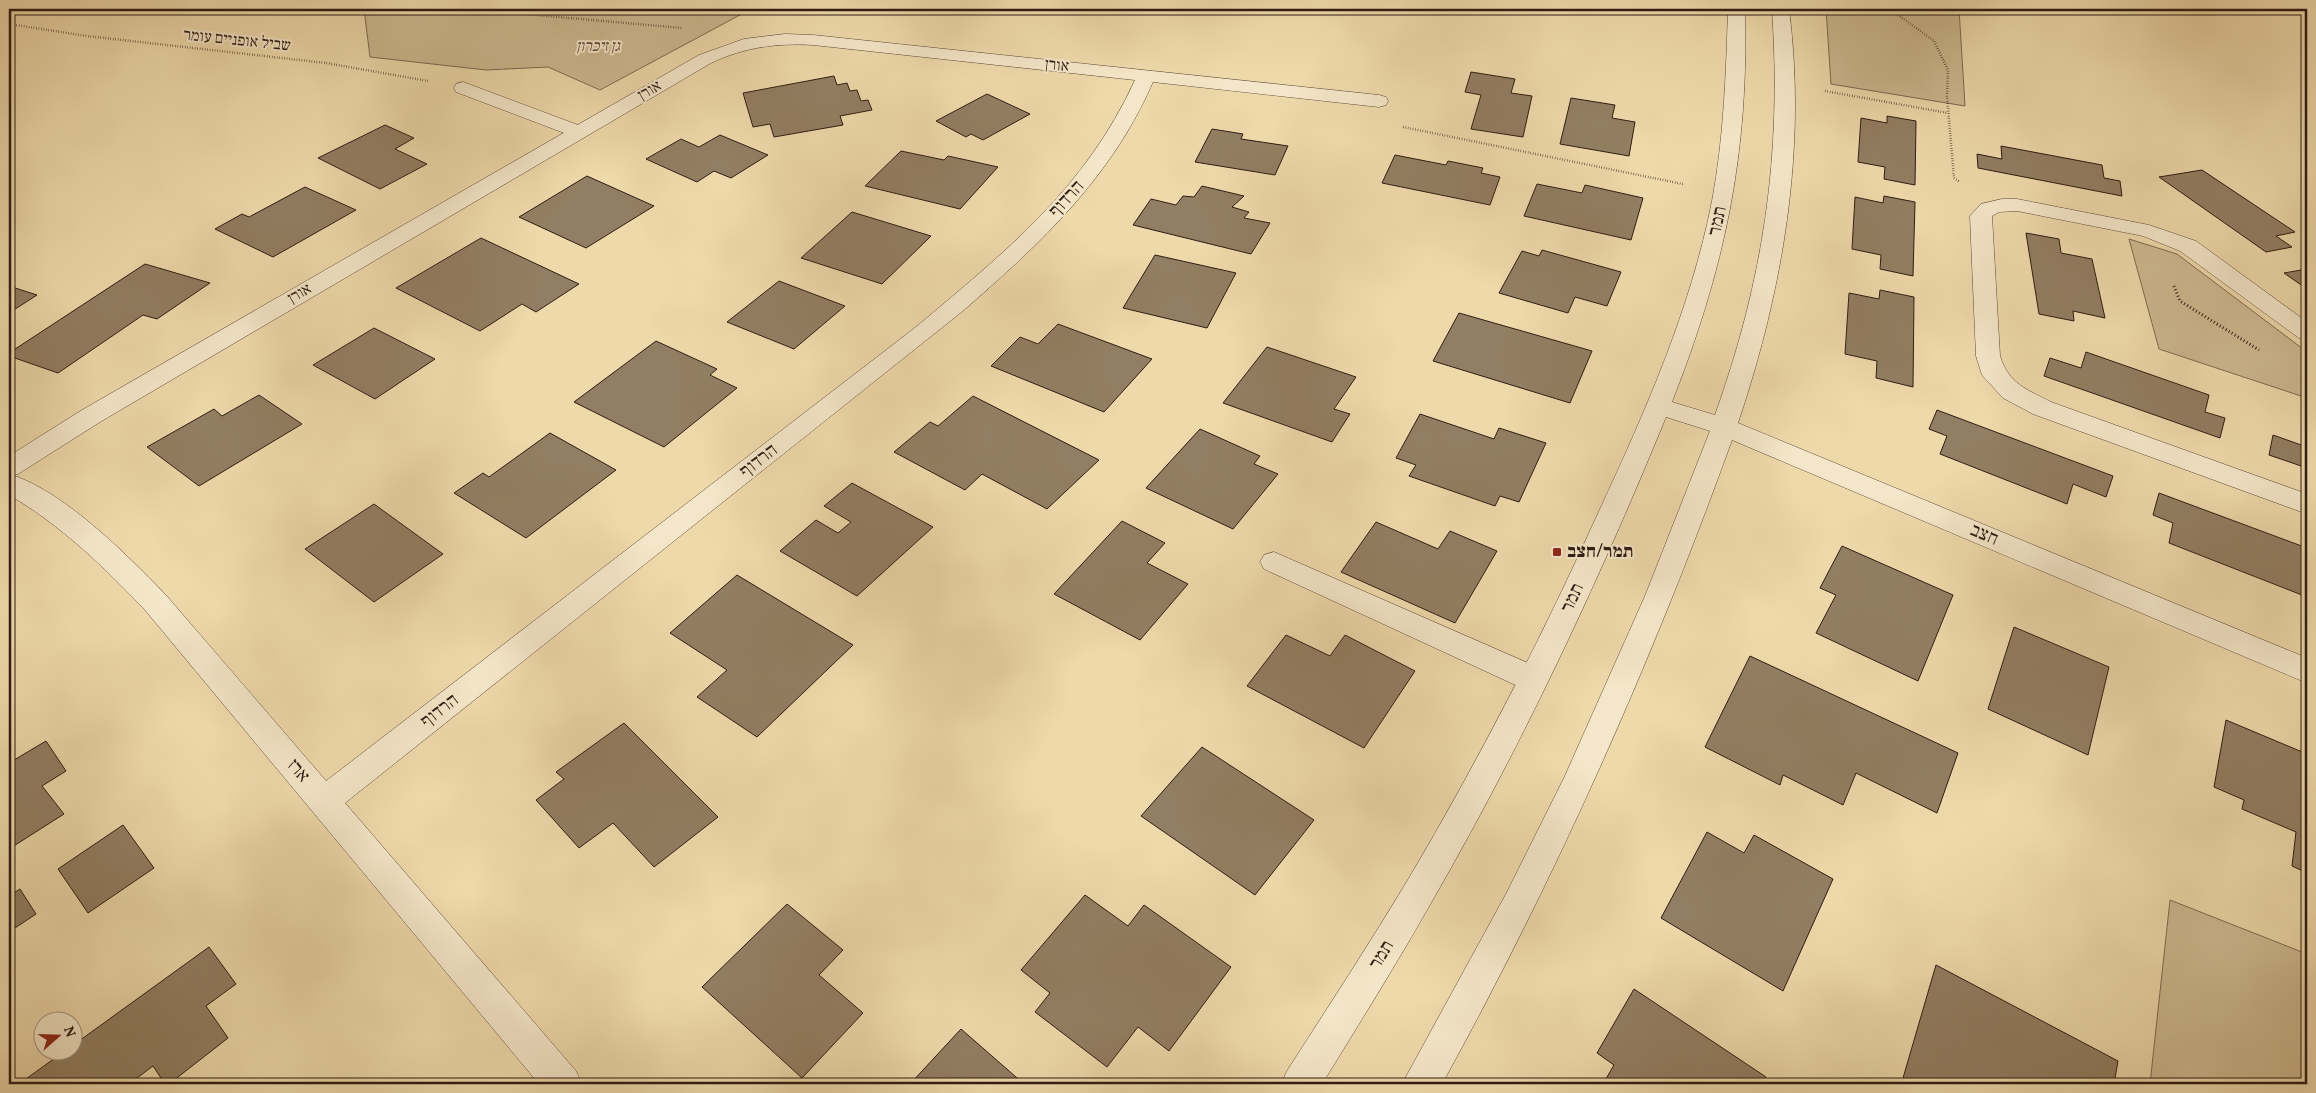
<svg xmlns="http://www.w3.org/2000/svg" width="2316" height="1093" viewBox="0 0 2316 1093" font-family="Vollkorn,'Frank Ruhl Libre',serif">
	<rect width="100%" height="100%" fill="#eed9ab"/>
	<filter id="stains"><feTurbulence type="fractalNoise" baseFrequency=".004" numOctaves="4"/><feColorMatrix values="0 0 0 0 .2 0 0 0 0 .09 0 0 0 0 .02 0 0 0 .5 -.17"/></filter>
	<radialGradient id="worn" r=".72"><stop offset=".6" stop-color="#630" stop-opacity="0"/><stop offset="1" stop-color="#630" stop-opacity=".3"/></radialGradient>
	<path fill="#ceb991" stroke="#7e6a52" d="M364,9H751L600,90L548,67L486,70L370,57Z
		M1826,9H1959L1965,106L1831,84Z
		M2129,239L2177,254L2307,352V398L2159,349Z
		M2170,900L2307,954V1084H2150Z"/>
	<path fill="#927e62" stroke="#2f1c13" d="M1471,72L1515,79L1511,93L1532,96L1523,137L1471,129L1481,95L1465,92Z
		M834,76L837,85L847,83L850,91L857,90L861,101L868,100L872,110L840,116L843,125L774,137L770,124L753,127L743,93Z
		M987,94L1030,114L983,140L971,134L966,137L936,121Z
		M1571,98L1615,105L1612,118L1635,122L1629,156L1560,144Z
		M1887,116L1916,121L1915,185L1884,179L1885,167L1858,162L1861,118L1887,123Z
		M385,125L414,138L395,149L427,164L380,189L318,158Z
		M1212,129L1243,134L1241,139L1288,146L1275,175L1195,162Z
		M720,135L768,155L731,178L714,171L697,182L646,159L681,139L699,147Z
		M2001,146L2102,165L2104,178L2120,181L2122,196L1978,168L1977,154L2002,159Z
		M901,151L944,160L948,156L998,167L960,209L865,186Z
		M1395,155L1446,165L1448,161L1483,168L1481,173L1500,177L1490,205L1382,183Z
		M2202,170L2295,232L2276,236L2292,247L2266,252L2159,177Z
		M587,176L654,206L586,248L519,217Z
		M1537,184L1582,193L1585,185L1643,198L1631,240L1524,216Z
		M1202,186L1244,196L1232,207L1249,212L1244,218L1270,223L1251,254L1133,225L1151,199L1176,205L1183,196L1194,197Z
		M305,187L356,210L273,257L215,229L242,214L249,217Z
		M1884,196L1915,202L1913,276L1880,269L1881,255L1852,249L1855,197L1883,203Z
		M852,212L931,236L882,284L801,258Z
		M2026,233L2059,239L2061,253L2092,259L2105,318L2073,311L2074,321L2039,314Z
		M481,238L579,284L536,312L522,304L480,331L396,288Z
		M1542,250L1621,272L1607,306L1575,297L1568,313L1499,293L1522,251L1539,256Z
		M1155,255L1236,273L1207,328L1123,308Z
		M145,264L210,283L157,319L143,315L58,373L9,356V353Z
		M2307,269V289L2284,273Z
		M779,281L845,306L794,349L727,322Z
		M9,286L37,295L9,313Z
		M1880,290L1914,297L1913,387L1876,378L1877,361L1845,354L1849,293L1879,299Z
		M1459,313L1592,351L1570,403L1433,361Z
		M1058,324L1152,359L1104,412L991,366L1020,337L1038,344Z
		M374,328L435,359L375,399L313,365Z
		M656,341L717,369L710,375L737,388L664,447L574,402Z
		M1267,347L1356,377L1334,409L1350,414L1332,442L1223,403Z
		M2086,352L2209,395L2205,412L2225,418L2220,438L2044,376L2050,358L2081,368Z
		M259,395L302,424L199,486L147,447L214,409L222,416Z
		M973,396L1099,460L1047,509L982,474L965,490L894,452L930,422L938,426Z
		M1937,410L2113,476L2106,497L2073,484L2067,504L1940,454L1947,436L1929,429Z
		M1420,414L1494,439L1499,428L1546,443L1519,502L1500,496L1495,506L1409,476L1416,465L1396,458Z
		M1200,429L1260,456L1254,464L1278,474L1233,529L1146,488Z
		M550,433L616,470L526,538L454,493L483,473L489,477Z
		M2273,435L2307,447V444V468L2269,455Z
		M852,483L933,527L857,596L780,551L816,520L838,533L851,522L824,506Z
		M2159,493L2307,548V597L2169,543L2173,523L2153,515Z
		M374,504L443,554L374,602L305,549Z
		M1122,521L1165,543L1147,563L1188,584L1140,640L1054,594Z
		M1376,522L1438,549L1450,531L1497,551L1455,623L1341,572Z
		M1842,546L1953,595L1918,681L1816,633L1836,595L1820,588Z
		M737,575L853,645L757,737L697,697L727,670L670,633Z
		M2014,627L2109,667L2088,755L1988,709Z
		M1286,635L1330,656L1345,635L1415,671L1364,748L1247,686Z
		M1750,656L1958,753L1937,813L1856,773L1843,805L1783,775L1780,785L1705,747Z
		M2226,720L2307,754V873L2292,866L2296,832L2242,809L2244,800L2214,787Z
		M624,723L718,817L654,867L613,823L579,848L536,800L564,779L556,772Z
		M46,741L66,771L42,786L64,814L9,849V763Z
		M1202,747L1314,820L1255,895L1141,816Z
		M123,825L154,868L88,913L58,869Z
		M1707,832L1744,853L1754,835L1833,879L1783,991L1661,918Z
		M20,889L36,914L9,932V896Z
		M1085,895L1128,926L1144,905L1231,967L1169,1051L1138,1027L1107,1067L1035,1012L1050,993L1021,970Z
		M787,904L843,950L819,975L863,1013L802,1078L702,987Z
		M209,947L236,984L206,1006L228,1038L169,1084H165L153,1066L129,1084H19L66,1050H72V1046Z
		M1936,965L2118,1061L2114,1084H1914L1903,1078Z
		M1634,989L1766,1077L1762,1084H1603L1614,1065L1597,1053Z
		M961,1029L1024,1084H910Z"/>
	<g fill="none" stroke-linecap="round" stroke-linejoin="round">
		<g stroke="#5f4b39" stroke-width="1">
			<path id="service" d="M463,82L586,128L589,132L586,136H572L456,92L454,88L456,84Z
				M1274,552L1544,670L1548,679L1544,688L1533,691L1522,688L1264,569L1260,562L1264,555Z"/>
		</g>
		<g stroke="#5f4b39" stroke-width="1">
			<path id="minor" d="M785,34L813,35L1379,95L1386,97L1388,101L1386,105L1379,107L1153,82C1111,178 1042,242 964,310L335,811L324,815L313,811L308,801L313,791L916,327C1005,252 1085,189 1135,80L813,45C777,43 745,47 711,63L100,422L18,474L9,477V456L82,410L699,55L744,39Z
				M2002,199H2017L2149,225L2196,241L2307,322V340L2299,338L2180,251L2143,236L2017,211L1999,212L1992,216L2000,356C2009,384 2026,389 2051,402L2307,494V514L2033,414L2003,398L1982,375L1976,356L1970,216L1981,204Z"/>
		</g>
		<g stroke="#5f4b39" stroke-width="1">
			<path id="tertiary" d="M1728,9H1745C1749,154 1725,267 1672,402L1715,415C1764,278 1782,155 1772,9H1789C1807,150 1783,289 1738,423L2307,658V683L1732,440C1652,662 1556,877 1442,1084H1402L1506,894L1564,778L1645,596L1710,431L1666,417C1598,583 1521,747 1431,903C1396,965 1359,1024 1322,1084H1281L1287,1071C1328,1007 1370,943 1409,878C1480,758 1543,635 1600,509C1646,410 1691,308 1712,201C1724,137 1726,74 1728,9Z
				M9,474C63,490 126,554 165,594L576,1071L582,1084H539L145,610C104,567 61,525 9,495Z"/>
		</g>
		<path stroke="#2f1c13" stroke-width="2.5" stroke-dasharray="0.5 2" stroke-linecap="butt" d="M469,9L682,28
			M1890,9L1934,41L1948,70L1947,96L1954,178L1960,182
			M9,24L87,36L326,63L428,81
			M1825,91L1948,113
			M1403,127L1683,184"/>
		<path stroke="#2f1c13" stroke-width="3" stroke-dasharray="1 2.5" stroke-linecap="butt" d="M2174,286L2180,301L2259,350"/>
		<use href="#service" fill="#f4e6c8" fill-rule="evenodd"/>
		<use href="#minor" fill="#f4e6c8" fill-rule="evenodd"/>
		<use href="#tertiary" fill="#f4e6c8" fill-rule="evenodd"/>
	</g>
	<rect fill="#8f2418" stroke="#f4e6c8" stroke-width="2" x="1552" y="547" width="10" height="10" rx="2.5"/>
	<g text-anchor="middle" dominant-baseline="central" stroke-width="4" stroke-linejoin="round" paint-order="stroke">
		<g font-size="16" fill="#2f1c13" stroke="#f4e6c8">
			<text transform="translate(237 41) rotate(6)">שביל אופניים עומר</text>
			<text transform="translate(1057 66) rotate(6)">אורן</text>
			<text transform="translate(650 91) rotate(-30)">אורן</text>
			<text transform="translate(300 294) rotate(-30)">אורן</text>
		</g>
		<g font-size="16" font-style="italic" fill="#5f4b39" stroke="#f4e6c8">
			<text x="598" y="47">גן זיכרון</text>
		</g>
		<g font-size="19" fill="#2f1c13" stroke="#f4e6c8">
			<text transform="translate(1067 199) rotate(-48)">הרדוף</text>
			<text transform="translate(1718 221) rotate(-78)">תמר</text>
			<text transform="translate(759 461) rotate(-38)">הרדוף</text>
			<text transform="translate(1984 535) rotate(23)">חצב</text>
			<text transform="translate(1573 598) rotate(-65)">תמר</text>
			<text transform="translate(440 711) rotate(-38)">הרדוף</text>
			<text transform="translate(298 771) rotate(50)">ארז</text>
			<text transform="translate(1382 955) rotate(-59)">תמר</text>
		</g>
		<g font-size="19" font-weight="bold" fill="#2f1c13" stroke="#f4e6c8" text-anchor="start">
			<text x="1567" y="552">תמר/חצב</text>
		</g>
	</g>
	<rect width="2316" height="1093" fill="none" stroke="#eed9ab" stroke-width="30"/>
	<rect x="10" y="10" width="2296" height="1073" fill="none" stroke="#2f1c13" stroke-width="2.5"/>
	<rect x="15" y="15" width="2286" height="1063" fill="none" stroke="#2f1c13"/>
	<g transform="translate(58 1036) rotate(70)"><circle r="24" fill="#f4e6c8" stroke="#a59580"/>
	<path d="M0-4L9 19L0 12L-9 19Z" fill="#8f2418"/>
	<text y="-8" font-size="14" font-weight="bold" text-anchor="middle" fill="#2f1c13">N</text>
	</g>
	<rect width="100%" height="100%" filter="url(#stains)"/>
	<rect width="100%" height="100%" fill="url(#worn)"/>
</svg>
